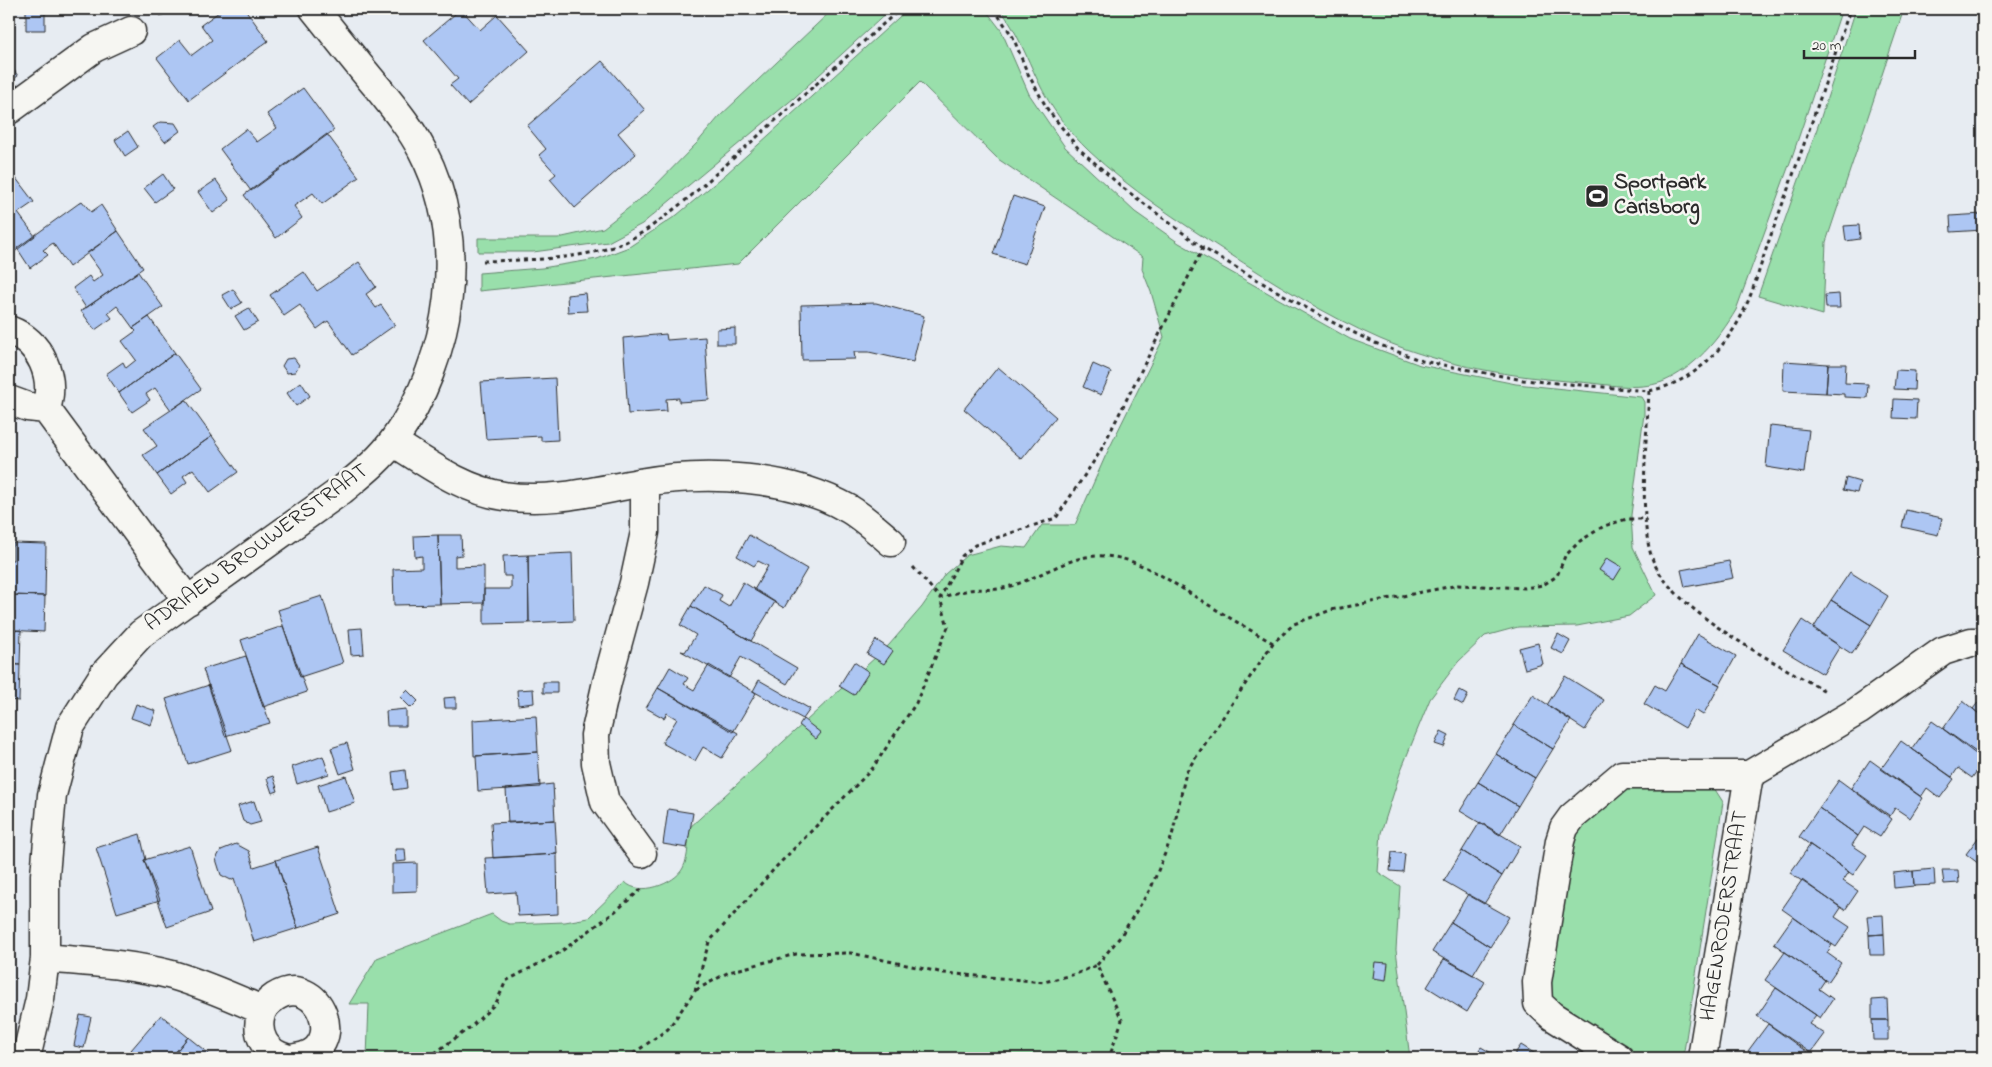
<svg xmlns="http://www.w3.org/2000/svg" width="1992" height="1067" viewBox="0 0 1992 1067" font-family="'Indie Flower',sans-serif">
	<rect width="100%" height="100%" fill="#e7ecf2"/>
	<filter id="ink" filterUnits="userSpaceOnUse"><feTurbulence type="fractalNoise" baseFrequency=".02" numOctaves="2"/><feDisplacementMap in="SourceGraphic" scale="10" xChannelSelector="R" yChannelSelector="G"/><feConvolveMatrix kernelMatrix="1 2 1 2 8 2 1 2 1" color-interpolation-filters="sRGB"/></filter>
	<g filter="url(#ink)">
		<path fill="#99dfab" stroke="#62856b" d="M833,9H891L794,98L642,224L608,242L533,252H478V238H558L603,228L649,192L697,143L719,117Z
			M908,9H985L1001,30L1029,94L1065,147L1135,212L1179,243L1350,339L1420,365L1516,384L1641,397L1644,402V414L1631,515L1633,547L1656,595L1629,616L1577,626L1518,627L1485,636L1458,662L1430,699L1401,770L1381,833L1378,872L1400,886L1396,950L1410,1058H367L369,1004H349L377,958L492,914L501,921L509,924L565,922L588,918L625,882C639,897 675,884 683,868C689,856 688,842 688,829L889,645L922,607L945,574L967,555L1001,546L1026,548L1042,525H1075L1105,457L1164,337L1151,292L1142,269L1143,257L998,159L920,82L738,264L479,291V273L542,268L597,259L629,247L677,215L726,174Z
			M1000,9H1842L1792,157L1736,310C1719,339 1694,369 1662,382C1637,391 1605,384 1580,382C1512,377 1443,366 1380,339C1325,315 1275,283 1225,251C1179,221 1129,189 1089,151C1068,131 1050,107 1038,81C1026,56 1017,31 1000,9Z
			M1856,9H1904L1826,242L1823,315L1758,296L1819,123Z
			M1630,786L1714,788L1723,802L1684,1051L1678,1058H1638L1569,1016L1550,998L1548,989L1571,845L1576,831Z"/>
		<path fill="#adc6f3" stroke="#2b2b2b" d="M26,9H45V30H26Z
			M223,9H245L268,41L189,100L157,58L180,40L192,55L212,40L201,25Z
			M461,9L480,30L497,15L529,51L468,105L450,85L458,79L424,40Z
			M602,61L645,110L618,133L636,154L575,208L550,179L556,174L539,155L546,149L527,126Z
			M9,63L18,76L9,82Z
			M303,88L334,130L251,191L220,149L246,129L257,142L277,128L267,114Z
			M160,122L175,123L180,131L165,142L153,127Z
			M128,131L138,147L125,156L115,140Z
			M327,134L359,177L322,204L313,193L294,206L302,218L276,238L244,195Z
			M9,169L34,202L18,213L35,236L9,256Z
			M163,174L173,189L155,202L144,188Z
			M216,180L230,200L213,213L198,192Z
			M1013,196L1045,207L1025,264L993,254Z
			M82,201L91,212L101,205L118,231L69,267L53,243L43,250L48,255L30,268L17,248Z
			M1983,214V230L1951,232L1950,216Z
			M1859,225L1860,239L1846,241L1844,226Z
			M118,231L143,268L86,308L73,288L89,276L93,282L103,275L87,253Z
			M359,262L376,287L366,294L376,308L381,305L395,325L352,355L328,321L317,329L300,305L284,316L270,295L304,272L317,291Z
			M138,272L163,307L133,328L117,306L108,313L112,318L95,330L81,311Z
			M233,289L242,303L231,309L222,295Z
			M585,293L587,311L568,312L567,295Z
			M1839,294L1840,308H1826L1825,295Z
			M876,303L924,316L913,362L869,352H854L855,359L802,360L801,305Z
			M249,308L258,322L244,330L235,316Z
			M149,317L175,353L119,393L106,374L123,362L126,368L136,360L122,341L136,331L133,328Z
			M735,328V344H717V329Z
			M666,334L667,340L705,337L709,400L679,402V398L666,399L667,411L628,414L623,338Z
			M175,353L201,389L171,410L155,388L146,394L150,400L132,412L119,393Z
			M294,358L299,365L295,372L287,373L282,366L286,359Z
			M1784,361L1828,364L1826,393L1783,391Z
			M1093,364L1111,372L1101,395L1083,387Z
			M1828,364H1846L1845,383L1868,384L1867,398L1844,397V394L1826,393Z
			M998,367L1056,417L1022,459L964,409Z
			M1896,370L1915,371L1914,390L1894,389Z
			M555,378L558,440L541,441V436L486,439L481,382Z
			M301,382L310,396L296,406L287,393Z
			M1894,399L1917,400L1916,419L1893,418Z
			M186,400L212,436L157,475L143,455L157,446L144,428Z
			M1770,426L1809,430L1804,473L1766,467Z
			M212,436L238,472L210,492L193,469L183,476L187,482L171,494L157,475Z
			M1846,478L1860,482L1857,493L1843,490Z
			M1906,510L1942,518L1938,535L1902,527Z
			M438,535H461L462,555L455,556V567L484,566V603L440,604Z
			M438,535L440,604L394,605L393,569L422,568V556L415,557L414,536Z
			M749,535L807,569L784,608L754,590L768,566L758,561L754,566L737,556Z
			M13,543L46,544L45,596L9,595V560H13Z
			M572,553L574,621L529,623L528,555Z
			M528,555L529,623L484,624V589H511V576H504L503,556Z
			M1607,558L1622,567L1614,580L1599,570Z
			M1729,561L1733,578L1685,587L1681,570Z
			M1850,572L1888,596L1871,625L1831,600Z
			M743,582L775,602L751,641L691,606L704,585L722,595L719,601L729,607Z
			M9,595L45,596L44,632L9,630Z
			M322,596L343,663L300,677L278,610Z
			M1831,600L1871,625L1852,654L1813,629Z
			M691,606L797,668L787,684L741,657L729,678L681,651L685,652L696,635L680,625Z
			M1802,620L1840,646L1823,674L1783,650Z
			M283,626L307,692L263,707L241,640Z
			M362,628L364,654L351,655L349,629Z
			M9,630H21L20,665L9,664Z
			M1558,634L1570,641L1563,654L1551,648Z
			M1698,634L1736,656L1720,685L1681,664Z
			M876,640L893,651L884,664L867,654Z
			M1538,643L1543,664L1525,669L1519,648Z
			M246,656L270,723L225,736L203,669Z
			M854,662L869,672L854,695L839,686Z
			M9,664L20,665L19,701L9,700Z
			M1681,664L1720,685L1703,715L1695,710L1685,728L1644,704L1655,685L1665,691Z
			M709,665L756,693L733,732L658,688L670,667L688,678L684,684L694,690Z
			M1565,676L1604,700L1585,730L1547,705Z
			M759,680L810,709L803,719L753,691Z
			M543,682H557V693H543Z
			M209,685L232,750L188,764L166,699Z
			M658,688L738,733L722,758L703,747L695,761L662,743L677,719L667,713L664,718L646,708Z
			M533,689L534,703L518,705L517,690Z
			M407,690L418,701L411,708L400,697Z
			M1459,690L1468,695L1463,705L1454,700Z
			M1533,695L1571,720L1553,749L1514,725Z
			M1983,696V717L1973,709Z
			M456,697V708H445L444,698Z
			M1963,701L1983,717L1981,758L1943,729Z
			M136,704L156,711L151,725L131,718Z
			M406,709V726H387L386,711Z
			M536,716L538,752L474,756L473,720Z
			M803,719L821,733L816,739L799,725Z
			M1932,721L1983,757V762L1972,778L1958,768L1952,777L1912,749Z
			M1514,725L1553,749L1535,778L1496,754Z
			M1441,731L1449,735L1444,747L1435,744Z
			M1901,741L1954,779L1940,798L1927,788L1921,797L1881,769Z
			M347,743L355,769L340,774L331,748Z
			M538,752L540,787L478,791L476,756Z
			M1496,754L1535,778L1518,806L1478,782Z
			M323,756L329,774L297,784L292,767Z
			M1870,760L1923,798L1910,818L1895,808L1890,816L1851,788Z
			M405,770L407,788L394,790L392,772Z
			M273,776L278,791L272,793L267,778Z
			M346,776L355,803L326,812L318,785Z
			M1839,780L1892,819L1880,837L1864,827L1858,836L1819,808Z
			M1478,782L1518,806L1500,835L1460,811Z
			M553,784L555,820L508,823L506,789Z
			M254,801L261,822L250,825L243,821L238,806Z
			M1819,808L1858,836L1852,845L1867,855L1853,875L1799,837Z
			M668,809L693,813L687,848L663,844Z
			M555,820L557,854L493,858L491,823Z
			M1480,822L1520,846L1502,876L1462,851Z
			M1983,831V842L1978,838Z
			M140,834L146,860H144L160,900L117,913L96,848Z
			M1978,838L1983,842V857L1979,864L1966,854Z
			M236,844L249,851L254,867L276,860L298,928L254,942L234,878L231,880L221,875L216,859L221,850Z
			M1810,845L1849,872L1843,881L1858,891L1845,910L1790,873Z
			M190,846L211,912L167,927L144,860Z
			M318,847L340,914L298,928L276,860Z
			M395,849H405L406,861L396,862Z
			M1462,851L1502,876L1484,904L1444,881Z
			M1392,852L1405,854L1403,872L1390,871Z
			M557,854L558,914L518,916L516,892L488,894L485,858Z
			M417,863V891L392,892V864Z
			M1934,869L1935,885L1914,886L1913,871Z
			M1942,870H1958L1959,883L1944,884Z
			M1913,871L1914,886L1894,888L1893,873Z
			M1802,880L1841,908L1835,917L1850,927L1836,947L1782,909Z
			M1468,894L1509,917L1490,947L1451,922Z
			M1883,915L1884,934L1869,935L1867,916Z
			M1793,917L1832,945L1827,953L1841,963L1828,982L1774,944Z
			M1451,922L1490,947L1473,975L1432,952Z
			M1884,934L1885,955H1870L1869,935Z
			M1785,952L1825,980L1819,989L1833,999L1820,1018L1765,980Z
			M1445,958L1485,982L1467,1012L1427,987Z
			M1375,962L1388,963L1386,980L1373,978Z
			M1776,988L1816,1015L1809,1024L1825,1034L1811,1053L1757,1016Z
			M1887,999L1888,1020H1872V1000Z
			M80,1015L91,1017L84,1048L74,1046Z
			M161,1015L188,1037L171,1058H141L131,1050Z
			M1872,1020H1888V1040H1873Z
			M1768,1024L1807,1052L1803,1058H1758L1748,1051Z
			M188,1037L214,1058H171Z
			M1521,1045L1542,1058H1512Z
			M1481,1047L1500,1058H1474Z"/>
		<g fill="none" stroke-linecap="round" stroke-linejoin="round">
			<g stroke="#2b2b2b" stroke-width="31">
				<path id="street" d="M9,110L94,48L131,31
					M9,330C41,342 56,377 46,409
					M9,400L28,407L46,409L188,601
					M393,442C427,463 463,490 504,496C551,503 593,491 639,483C706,471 790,475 849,509C864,518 878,531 891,542
					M642,853L605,802L596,763L595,735L607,682L634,583L645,532V482
					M45,958C87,962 131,964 172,975C203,984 232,997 262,1010
					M26,1058L40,999L45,958V875L52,795L70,727L104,674L141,634L342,490C360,475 380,460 394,440C452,358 470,241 422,150C410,127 394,108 378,88C356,62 335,35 314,9
					M286,1058C266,1053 255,1035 261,1014C263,1007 269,1001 275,997C319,969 351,1051 296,1058
					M1619,1058L1552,1016L1538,1003L1537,982L1560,841L1564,828L1572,817L1622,775H1749L1858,711L1943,651L1971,642H1983
					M1702,1058L1749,775"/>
			</g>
			<path stroke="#2b2b2b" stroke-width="3" stroke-dasharray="4 4" stroke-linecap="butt" d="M994,9L1013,37L1027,72L1048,110L1078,148L1122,187L1203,248L1266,285L1330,321L1375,343L1422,361L1523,380L1649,391C1688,383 1714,360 1735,327C1752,300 1760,265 1771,235C1799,160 1825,85 1850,9
				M160,15L173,9
				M483,261C526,260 572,260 613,247C642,237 667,214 691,196L900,9
				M1649,391C1647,435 1638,518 1652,558C1671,611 1777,663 1825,691
				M913,567L940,598C949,595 959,592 969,590C980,588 992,591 1003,588C1037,581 1069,553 1105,556C1138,558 1167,579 1194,596C1220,612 1246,628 1273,643
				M1097,965L1120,937L1151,888L1172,836L1186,772L1273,643L1294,624L1331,610L1458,585L1525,588L1543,585L1557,576L1565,556L1580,541L1604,526L1627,519H1646
				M696,990L729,972L796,954L851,953L944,973L1044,982L1076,974L1097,965L1122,1020L1109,1058
				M428,1058L472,1026L496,1003L506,981L559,953L612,914L644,887
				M627,1058L668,1029L695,991L709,942L776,867L872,769L916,703L948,627L940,598L962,556L975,545L1056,518L1100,452L1203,248"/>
			<use href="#street" stroke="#f6f6f2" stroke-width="28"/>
		</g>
	</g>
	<defs>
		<g id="stadium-square" transform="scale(1.25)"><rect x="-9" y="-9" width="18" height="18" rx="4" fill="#2b2b2b" stroke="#f6f6f2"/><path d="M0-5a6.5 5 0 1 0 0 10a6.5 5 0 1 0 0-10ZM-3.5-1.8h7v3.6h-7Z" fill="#fff"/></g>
	</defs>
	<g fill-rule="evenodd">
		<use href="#stadium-square" x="1597" y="196"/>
	</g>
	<g text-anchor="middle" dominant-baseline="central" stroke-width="5" stroke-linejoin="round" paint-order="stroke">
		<g font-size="22" font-weight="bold" fill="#2b2b2b" stroke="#f6f6f2" text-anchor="start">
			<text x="1614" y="183">Sportpark<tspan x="1614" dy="25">Carisborg</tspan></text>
		</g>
		<g font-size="22" fill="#2b2b2b" stroke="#f6f6f2">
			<text transform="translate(257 548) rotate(-36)">ADRIAEN BROUWERSTRAAT</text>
			<text transform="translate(1725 916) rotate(-81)">HAGENRODERSTRAAT</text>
		</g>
	</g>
	<rect width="1992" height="1067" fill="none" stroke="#f6f6f2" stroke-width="30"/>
	<rect x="15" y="15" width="1962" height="1037" fill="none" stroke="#2b2b2b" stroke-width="2" filter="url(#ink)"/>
	<path d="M1804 50v8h111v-8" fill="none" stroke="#2b2b2b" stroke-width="2.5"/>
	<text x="1812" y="50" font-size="15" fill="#2b2b2b" stroke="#f6f6f2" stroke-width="4" paint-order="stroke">20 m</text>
</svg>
